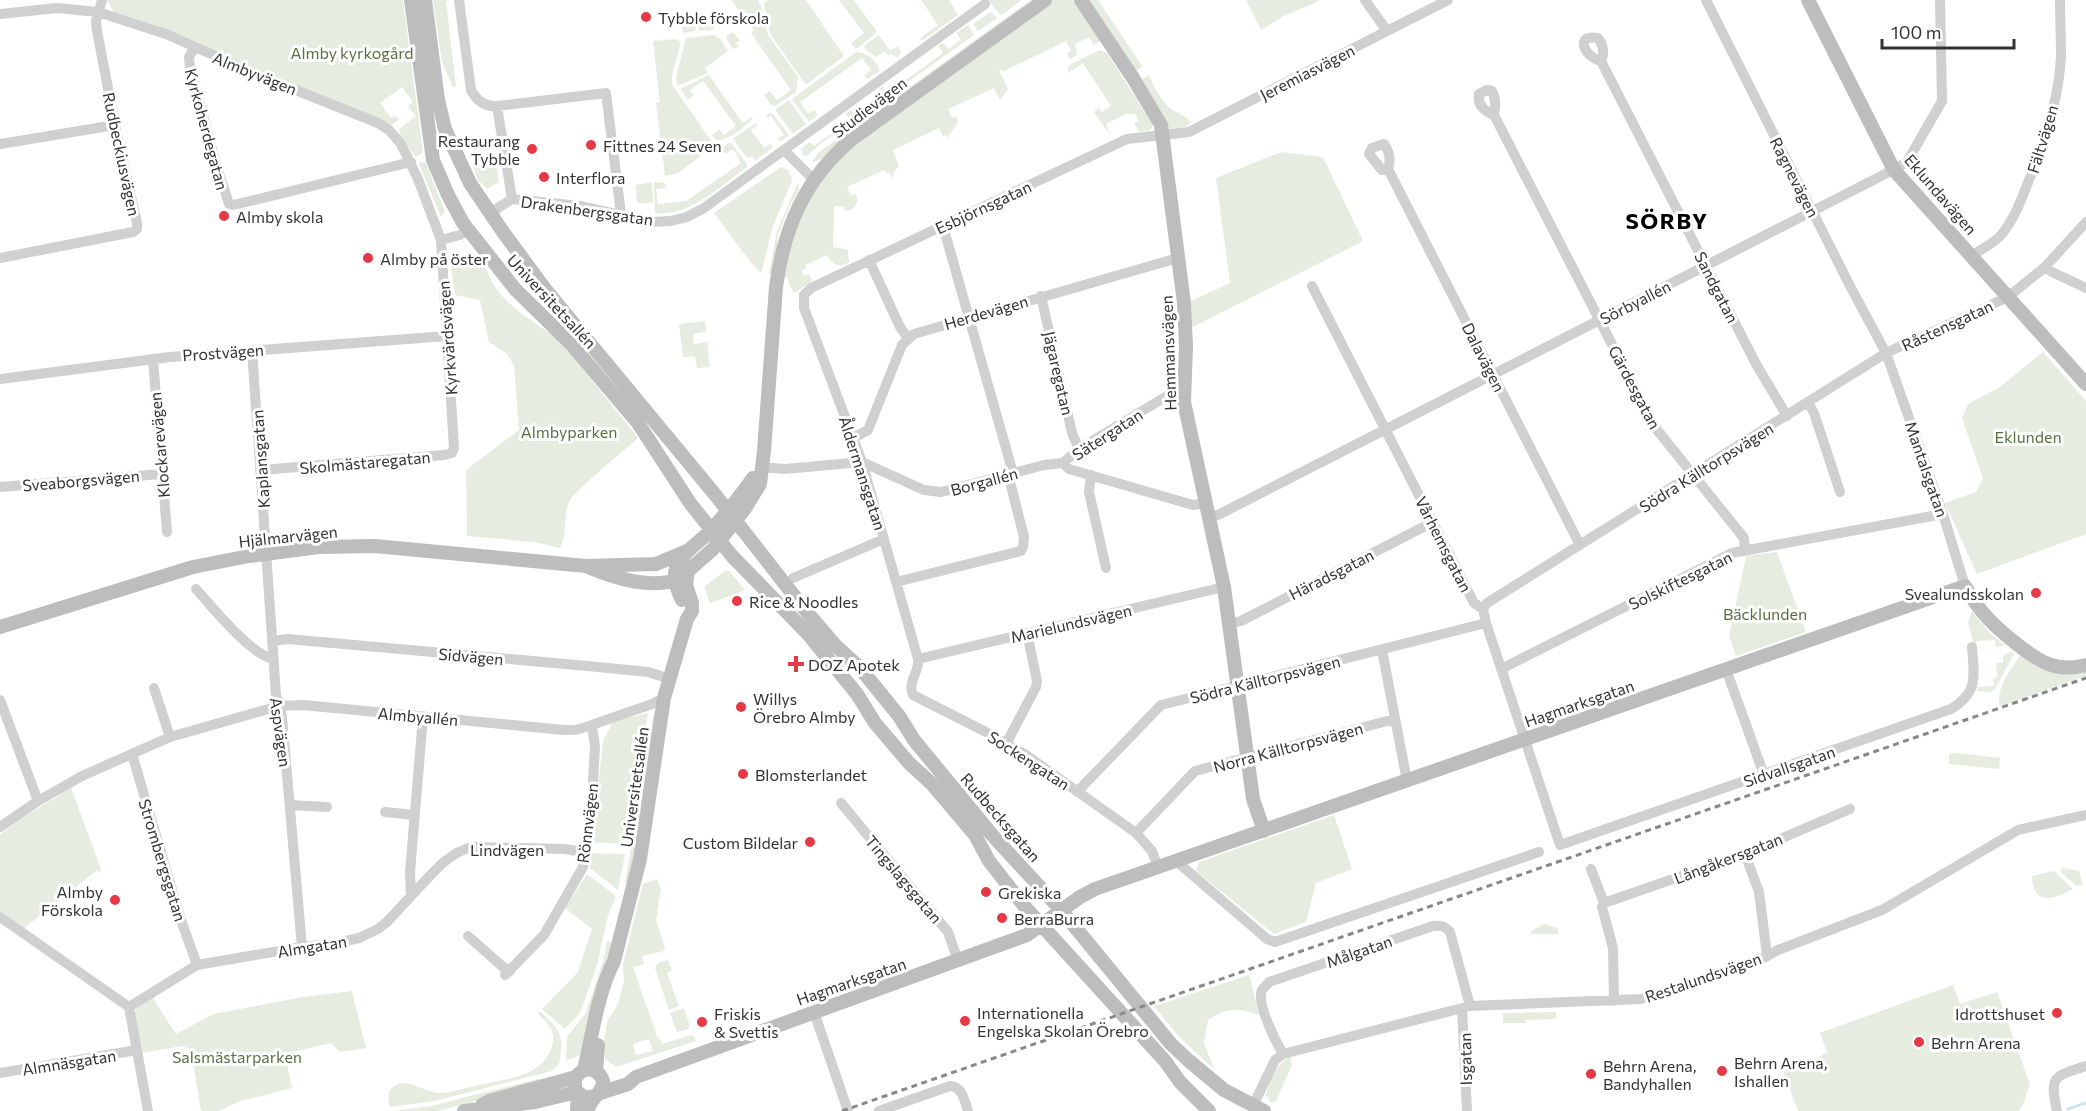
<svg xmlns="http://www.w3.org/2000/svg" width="2086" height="1111" viewBox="0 0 2086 1111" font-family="Commissioner,sans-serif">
	<rect width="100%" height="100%" fill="#fff"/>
	<path fill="#e6ecdf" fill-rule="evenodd" d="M107,0H403L423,153L415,157L399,132V129L416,116L408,106L413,102L402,87L380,103L391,118L395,116L398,118L399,120L392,125L388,126L158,26L114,12Z
		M433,0H453L446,1L456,86L453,87L442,62Z
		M731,0H758L763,11L768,35L798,77L796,92L775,106L771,105L764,95L770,91L777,100L791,90L751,33L754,30Z
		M768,0H806L844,56L807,84L805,83L770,34L764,3Z
		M839,0H854L877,32L858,48H855L851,43L864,33Z
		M921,0H949L958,15L926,38L923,40L919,39L938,25Z
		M987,0H1022L1001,15Z
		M1031,0H1035L847,135L822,159L812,162L818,153Z
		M1048,0H1073L1102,40L1094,45L1089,37L1075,44L1077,55L1070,59L1067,53L1071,51L1066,41L1004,71L1002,69L999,70L1008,89L1000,100L994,88L948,109L952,118L956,116L958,122L947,138L945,135L943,137L939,128L893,150L899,166L894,172L892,178L889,173H886L884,170L847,187L851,196L856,194L858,201L852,210H845L844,206H834L833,247L848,250L849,262C839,269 832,264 827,255L805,265L806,268L801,270L804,276L809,274L812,281L794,293L790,286L788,278L778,275L789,244L816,185L849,149Z
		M1087,0H1098L1142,66L1136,72Z
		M1246,0H1318L1319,1L1284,16L1261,30Z
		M991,12L997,18L978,31L973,24Z
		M714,17L713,30L699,31L697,18Z
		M695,19L696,31L683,33L681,21Z
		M968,25L974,35L819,145L807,156L803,155L801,149L809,142L814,146L850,120L846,114L850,110L856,115L877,101L873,94L883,86L888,93L943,53L938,45L943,43L949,49L961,39L956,33Z
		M733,32L740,41L736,43L739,47L732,49L726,36Z
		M714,35L720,39L728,51L705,68L708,73L677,86L676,78L686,38Z
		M879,35L890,51L898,46L901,52L899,58H897L892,54L888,55L885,51L876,57L864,48L865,45Z
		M676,39L680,42C680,57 669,71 673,86L712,142L713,147L678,173L665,176L656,103L660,102L653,41Z
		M1100,50L1107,53L1153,125L1150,130L1139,132L1134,123L1138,121L1135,113L1130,115L1128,113L1106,124L1108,130L1111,131H1107L1094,112L1099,108L1102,112L1111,106L1083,63L1068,73V67L1071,64Z
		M856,52C868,53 876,60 880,71L867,79L864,75L871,70L862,58L800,102L808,114L814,110L818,115L809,122L792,99Z
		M709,75L743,123L752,117L753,119C743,127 730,141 716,140L712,135L719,129L724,135L736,126L703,81L690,90L694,95L688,100L680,89Z
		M1149,75C1154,87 1161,101 1171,109C1179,115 1187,115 1191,123L1185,127L1168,129L1141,80Z
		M789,100L806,124L793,134L775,110Z
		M770,113L773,114L789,135L781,141L777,139L784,135L771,116L768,118L766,116Z
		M756,123L757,125L751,130L764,148L771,144L772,148L755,161L752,156L747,158L734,140V138Z
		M728,143H731L747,164V167C719,187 691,216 655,213L654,182L665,183L666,188L656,189L658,204L686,201L741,163L733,149L725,154L721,149Z
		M1281,152L1323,157L1363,241L1191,328V301L1230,283L1216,178Z
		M495,158L499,182L487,189L478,180L471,161Z
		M420,162L426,163L445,212L441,217L419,164Z
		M781,167L788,170L792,178L791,183L773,226L761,273L751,263L714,213Z
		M652,182L653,203H637L636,185Z
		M798,182L799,190L789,207L778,235L777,241L779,253L771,274H769L777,231Z
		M453,255C460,255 470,254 476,258C489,266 487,276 496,288C513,313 542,325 564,345L638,438C626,449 573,492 569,502C563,517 567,536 560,548L534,542L467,536L466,470L519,430L514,366L507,354L489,342L480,300L455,295L450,259Z
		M705,321L706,332L693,334L694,344L707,342L710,367L697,368L695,356L683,357L679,324Z
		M2043,352L2086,401V534L1977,574L1945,503L1976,492L1983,479L1962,418L1968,404L2000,387Z
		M1777,552L1806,632L1736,656L1729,636L1746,556Z
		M726,570L729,571L745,590L710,603L704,587Z
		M1972,611L1988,631L2004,645L2003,646L1996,647L1995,640L1976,641V645H1974L1968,622Z
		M2011,651L2014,654L1995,689L1990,692L1977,691V687L1994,686L1993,679L1997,677L1996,663H2003V656Z
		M2021,654C2042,665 2062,680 2086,672V676L2000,706C1995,689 2012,668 2021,654Z
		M654,712L656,714L635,854L629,884L625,883Z
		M648,713L627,844L592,842L603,741L613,722Z
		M1957,753L2000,758L1999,769L1949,764V754Z
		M71,788L102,872L96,871L24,928L0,911V835L19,820Z
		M1334,815L1352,869L1316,883L1306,922L1274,934L1196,871L1199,862Z
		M591,853L625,854L618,890L590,868Z
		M2062,868L2079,871L2083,885L2076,886L2060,871Z
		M2054,871L2073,889C2054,899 2033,907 2032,876Z
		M587,874L616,896L608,916L597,965L580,1013L565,1029L542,1009L578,972L592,929L565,908Z
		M657,879L661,889L656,920L665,948L664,951L642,956L644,964L633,967L658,1039H660L662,1044L691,1035L694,1036L696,1041L616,1067L605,1059L604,1041L607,1022L618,1004L624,981L623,964L643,884ZM649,1039L653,1051L636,1055L633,1044Z
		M1544,924L1558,928V934H1531V931Z
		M607,941L611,942L610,953L582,1054L568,1060L566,1059L567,1037L586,1013L604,958Z
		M668,960L672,970L667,973L679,1006L669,1010L655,968L658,963Z
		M1249,975L1259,1015C1238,1008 1227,1007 1208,1020L1204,1043L1214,1069L1179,1037L1154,1006Z
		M1953,985L1960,1004L1997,992L2030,1084L2022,1107L2018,1111H1798L1783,1071L1814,1060L1827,1052L1820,1033Z
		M352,991L366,1048L340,1052L331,1043L285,1054L292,1088L241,1101L218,1111H201L192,1056L189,1049L183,1046L140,1053L133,1015L138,1007L152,997L176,1034L213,1014L303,997Z
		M684,1008L690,1026L688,1029L677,1032L670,1013Z
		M540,1011C560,1030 565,1036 559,1064L552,1071L434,1101L391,1107C386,1099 388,1088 398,1084C409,1079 428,1094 442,1093C454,1092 467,1087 479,1085C496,1081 517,1079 533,1070C545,1064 557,1046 552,1031C550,1024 543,1019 538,1014Z
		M1556,1012V1019L1526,1020L1525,1023H1503V1013Z
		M1290,1056L1292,1065L1276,1101L1271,1103L1266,1095C1269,1080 1277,1065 1290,1056Z
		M538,1079L541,1080L530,1086L438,1111H394L431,1106Z"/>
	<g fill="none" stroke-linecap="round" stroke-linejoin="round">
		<path stroke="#cfe2ee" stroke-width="3" d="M2068,1109L2086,1103"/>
		<path stroke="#d0d0d0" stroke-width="10" d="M459,0L471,90C477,101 485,107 497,106L606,93L621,214
			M1365,0L1387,31
			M1706,0L1850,286L1886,353L1943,514L1965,586
			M0,14L57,8L98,12L166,34L258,75L378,123L389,130L401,144L418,179L441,240L454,448L452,453L444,455L261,470
			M194,48L189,57L190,67L216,164L229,204L233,205L246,202L411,162
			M1601,61C1584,57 1574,34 1598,38C1603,44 1605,54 1601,61L1756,364L1787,416
			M497,106L512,199
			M1494,115C1484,111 1477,105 1479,94L1487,90L1492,91C1496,99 1496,107 1494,115L1654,426L1744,538L1745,550
			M0,144L115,125
			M784,150L814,180
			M1388,169L1382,170L1369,154L1372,148L1384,144C1390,152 1391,160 1388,169L1580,545
			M512,199L580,206L652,222L671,221L687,217L704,208L985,4
			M490,213L512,199
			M943,226L1013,473
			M441,240L460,235L468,229
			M1972,256C1982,248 1994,244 2002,234C2014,219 2020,203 2027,185C2044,145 2059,100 2061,56C2061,37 2060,18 2060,0
			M0,258L133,232L137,229V223L115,125L97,31L96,21L102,0
			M869,260L900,327L908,338
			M2045,267L2052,272L2086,288
			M1312,286L1474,603L1483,609
			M1041,296L1072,433L1079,449
			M252,350L276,695L282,717L302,947
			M153,359L167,532
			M0,379L170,357L447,336
			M1808,403L1814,413L1840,492
			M853,438L868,430L902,345L914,334L1178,258
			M1063,463L1079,449L1157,402L1169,395L1184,392
			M760,467L785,469L862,462L924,490L941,492L1044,465L1063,463L1069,469L1193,505L1206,503
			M1091,475L1089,492L1106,568
			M0,487L161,474
			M1209,518L1220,514L1889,172L1907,162L1942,101L1940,0
			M793,578L884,539
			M896,582L1021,551L1023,547L1024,537L1008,474
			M196,589C212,607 251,655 273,659
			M1483,609L1486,623L1560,845L1951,709C1979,692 1974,676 1972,647
			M1483,609L1487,603L1886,353L2008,297L2045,267L2086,222
			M1229,624L1241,621L1433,522
			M272,641L288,639L598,667L648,672L670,679
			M1382,650L1407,781
			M918,659L1224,587
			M1501,669L1732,553L1943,514
			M1726,669L1764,775
			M154,688L170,737
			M0,700L38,801
			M1006,744L1036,687L1037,681L1027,633
			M132,754L181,920L197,965
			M1077,792L1161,705L1486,623
			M841,803L948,932L958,961
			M290,805L327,807
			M385,812L415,815
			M0,827L38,801L82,776L170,737L279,706L303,705L564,730H575L586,727L652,704L664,698
			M1136,833L1195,771L1395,719
			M1745,854L1759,892L1767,955
			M1176,861L1267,939L1275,942L1539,852
			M1158,868L1152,851L1136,833L1026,755L984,731L913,695C907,681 920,672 918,659L862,462L804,308V295L811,288L1127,139L1189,132L1448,0
			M1591,869L1604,903L1602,907L1613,948L1614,1001
			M411,896C429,878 446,853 472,847L564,849L585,852
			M1604,903L1745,854L1850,809
			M0,917L129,1007L148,1111
			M468,936L503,967L510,971
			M505,975L544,935L583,867L592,797L595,747L592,725
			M129,1007L197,965L302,947L337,943L359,938L378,929L387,922L411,896L410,872L423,717
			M1462,1008L1467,1111
			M814,1012L848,1111
			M1283,1054C1276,1042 1256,1003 1262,990C1264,987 1267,985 1269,982L1433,926C1441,925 1445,926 1450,932L1470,1006
			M0,1073L137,1050
			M1253,1106L1275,1060L1283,1054L1470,1006L1641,999L1758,961L1778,950L1882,910L2018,830L2086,815
			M879,1111L950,1086C963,1087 964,1100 968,1111
			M2057,1111C2049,1075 2054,1077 2086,1066"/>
		<path stroke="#bdbdbd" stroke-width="14" d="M411,0L433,160L448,195L463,223L515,289L572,345L638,423L690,503L732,556L808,634L857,694L875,723L909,763L931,783L959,816L975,835L989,861L1025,907L1165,1061L1180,1082L1209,1111
			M425,0L438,100L445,129L470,183L503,232L545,289L717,497L806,611L836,646L860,668L899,716L914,740L993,836L1061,910L1171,1044L1188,1060L1224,1090L1264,1111
			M1081,0L1133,78L1161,125L1184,303L1186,346L1184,402L1224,587L1253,799L1264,831
			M1808,0L1894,170L2086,384
			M588,567C617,579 652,590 683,578
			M682,600C677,590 673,578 676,568C682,554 694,546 705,536C723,518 738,499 753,478
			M0,627L193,567L249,556L319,547L375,546L586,566L656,564L687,551
			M584,1070C593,1032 597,995 614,961L640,859L664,698L687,619L692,611V603L686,585L688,571L713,549L744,510L760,484L764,451L776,287C784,227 805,179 852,139L1045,0
			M596,1071L598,1045
			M600,1093L628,1084L636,1077L1027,935L1080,897L1095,889L1965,586C1979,612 1995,627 2018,645C2040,662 2057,673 2086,665
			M482,1105L489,1101L576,1077
			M464,1111L535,1102L577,1092
			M577,1111L578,1094
			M588,1111C589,1098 603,1095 603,1081C597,1066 582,1066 575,1079V1090L585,1098L596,1096"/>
		<path stroke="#888" stroke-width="3" stroke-dasharray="6 4.5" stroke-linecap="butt" d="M842,1111L2086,678"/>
	</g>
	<g fill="#e63946" stroke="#fff" stroke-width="2">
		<circle cx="646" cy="17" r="6"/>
		<circle cx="591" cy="145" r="6"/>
		<circle cx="532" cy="149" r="6"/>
		<circle cx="544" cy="177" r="6"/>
		<circle cx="224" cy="216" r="6"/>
		<circle cx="368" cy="258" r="6"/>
		<circle cx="2036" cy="593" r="6"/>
		<circle cx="737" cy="601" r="6"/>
		<path d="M793 655h6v6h6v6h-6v6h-6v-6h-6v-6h6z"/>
		<circle cx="741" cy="707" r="6"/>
		<circle cx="743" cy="774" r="6"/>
		<circle cx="810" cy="842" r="6"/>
		<circle cx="986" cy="892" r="6"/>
		<circle cx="115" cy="900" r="6"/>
		<circle cx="1002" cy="918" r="6"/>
		<circle cx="2057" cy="1013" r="6"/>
		<circle cx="965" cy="1021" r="6"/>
		<circle cx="702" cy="1022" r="6"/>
		<circle cx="1919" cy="1042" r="6"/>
		<circle cx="1722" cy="1071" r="6"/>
		<circle cx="1591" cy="1074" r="6"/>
	</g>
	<g text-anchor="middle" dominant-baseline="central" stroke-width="6" stroke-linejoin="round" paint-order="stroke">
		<g font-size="16" fill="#333" stroke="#fff" text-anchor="start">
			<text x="658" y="17">Tybble förskola</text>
			<text x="520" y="140" text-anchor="end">Restaurang<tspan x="520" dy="18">Tybble</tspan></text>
			<text x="603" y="145">Fittnes 24 Seven</text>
			<text x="556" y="177">Interflora</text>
			<text x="236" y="216">Almby skola</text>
			<text x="380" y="258">Almby på öster</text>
			<text x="2024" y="593" text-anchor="end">Svealundsskolan</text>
			<text x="749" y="601">Rice &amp; Noodles</text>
			<text x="808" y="664">DOZ Apotek</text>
			<text x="753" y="698">Willys<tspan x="753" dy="18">Örebro Almby</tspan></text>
			<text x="755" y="774">Blomsterlandet</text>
			<text x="798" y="842" text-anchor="end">Custom Bildelar</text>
			<text x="103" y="891" text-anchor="end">Almby<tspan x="103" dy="18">Förskola</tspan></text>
			<text x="998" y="892">Grekiska</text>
			<text x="1014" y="918">BerraBurra</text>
			<text x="977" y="1012">Internationella<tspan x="977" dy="18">Engelska Skolan Örebro</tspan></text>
			<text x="714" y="1013">Friskis<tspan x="714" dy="18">&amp; Svettis</tspan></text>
			<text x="2045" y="1013" text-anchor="end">Idrottshuset</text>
			<text x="1931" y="1042">Behrn Arena</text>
			<text x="1734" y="1062">Behrn Arena,<tspan x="1734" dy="18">Ishallen</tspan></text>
			<text x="1603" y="1065">Behrn Arena,<tspan x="1603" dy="18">Bandyhallen</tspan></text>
		</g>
		<g font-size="16" fill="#56703f" stroke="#fff">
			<text x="352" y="52">Almby kyrkogård</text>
			<text x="569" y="431">Almbyparken</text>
			<text x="2028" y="436">Eklunden</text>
			<text x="1765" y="613">Bäcklunden</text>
			<text x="237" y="1056">Salsmästarparken</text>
		</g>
		<g font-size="16" fill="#333" stroke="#fff">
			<text transform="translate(1307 72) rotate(-27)">Jeremiasvägen</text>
			<text transform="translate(255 73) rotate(22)">Almbyvägen</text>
			<text transform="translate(869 107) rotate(-37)">Studievägen</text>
			<text transform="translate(207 129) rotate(75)">Kyrkoherdegatan</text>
			<text transform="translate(2042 139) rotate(-73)">Fältvägen</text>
			<text transform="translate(122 154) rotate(78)">Rudbeckiusvägen</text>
			<text transform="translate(1795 177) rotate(63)">Ragnevägen</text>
			<text transform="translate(1941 194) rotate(49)">Eklundavägen</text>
			<text transform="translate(983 207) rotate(-25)">Esbjörnsgatan</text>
			<text transform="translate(587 210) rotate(8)">Drakenbergsgatan</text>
			<text transform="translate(1717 287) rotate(63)">Sandgatan</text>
			<text transform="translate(552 301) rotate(47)">Universitetsallén</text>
			<text transform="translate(1635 302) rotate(-27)">Sörbyallén</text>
			<text transform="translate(986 312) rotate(-16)">Herdevägen</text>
			<text transform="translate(1947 325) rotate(-25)">Råstensgatan</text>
			<text transform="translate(447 338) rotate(-94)">Kyrkvärdsvägen</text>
			<text transform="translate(223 352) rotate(-4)">Prostvägen</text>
			<text transform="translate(1168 353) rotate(-92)">Hemmansvägen</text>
			<text transform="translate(1484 357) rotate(63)">Dalavägen</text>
			<text transform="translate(1059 373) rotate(77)">Jägaregatan</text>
			<text transform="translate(1635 387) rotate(62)">Gärdesgatan</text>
			<text transform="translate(1107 434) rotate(-33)">Sätergatan</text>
			<text transform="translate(159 445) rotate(-95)">Klockarevägen</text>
			<text transform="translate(260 459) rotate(-94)">Kaplansgatan</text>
			<text transform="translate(365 462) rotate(-5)">Skolmästaregatan</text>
			<text transform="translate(1706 467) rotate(-32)">Södra Källtorpsvägen</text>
			<text transform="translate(1927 469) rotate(71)">Mantalsgatan</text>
			<text transform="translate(863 473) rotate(72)">Åldermansgatan</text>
			<text transform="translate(81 480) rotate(-5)">Sveaborgsvägen</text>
			<text transform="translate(984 481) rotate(-15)">Borgallén</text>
			<text transform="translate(288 536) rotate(-6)">Hjälmarvägen</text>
			<text transform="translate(1444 544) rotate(63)">Vårhemsgatan</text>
			<text transform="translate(1331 574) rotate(-27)">Häradsgatan</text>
			<text transform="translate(1680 580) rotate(-26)">Solskiftesgatan</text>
			<text transform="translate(1071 623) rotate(-13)">Marielundsvägen</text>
			<text transform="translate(471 656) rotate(5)">Sidvägen</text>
			<text transform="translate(1265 679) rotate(-14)">Södra Källtorpsvägen</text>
			<text transform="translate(1579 703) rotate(-19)">Hagmarksgatan</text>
			<text transform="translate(418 716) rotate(5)">Almbyallén</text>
			<text transform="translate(281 732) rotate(82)">Aspvägen</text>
			<text transform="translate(1288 747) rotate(-15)">Norra Källtorpsvägen</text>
			<text transform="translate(1029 760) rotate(33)">Sockengatan</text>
			<text transform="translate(1789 766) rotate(-19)">Sidvallsgatan</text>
			<text transform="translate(634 787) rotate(-82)">Universitetsallén</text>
			<text transform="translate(1001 817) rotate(49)">Rudbecksgatan</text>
			<text transform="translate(587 823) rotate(-83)">Rönnvägen</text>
			<text x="507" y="849">Lindvägen</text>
			<text transform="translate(1728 858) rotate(-21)">Långåkersgatan</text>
			<text transform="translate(163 860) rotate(73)">Strombergsgatan</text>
			<text transform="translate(904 879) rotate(50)">Tingslagsgatan</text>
			<text transform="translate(312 946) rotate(-9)">Almgatan</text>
			<text transform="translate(1359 951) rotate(-19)">Målgatan</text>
			<text transform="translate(1703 977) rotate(-19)">Restalundsvägen</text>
			<text transform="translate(851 981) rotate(-19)">Hagmarksgatan</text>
			<text transform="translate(1465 1059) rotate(-91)">Isgatan</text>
			<text transform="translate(69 1062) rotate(-9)">Almnäsgatan</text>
		</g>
		<g font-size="22" font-weight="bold" letter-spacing="1.5" fill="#000" stroke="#fff">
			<text x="1667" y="220">SÖRBY</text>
		</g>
	</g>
	<path d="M1882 39v9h132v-9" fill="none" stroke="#333333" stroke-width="3"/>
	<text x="1891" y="39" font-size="18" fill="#333333" stroke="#ffffff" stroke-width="4.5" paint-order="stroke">100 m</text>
</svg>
